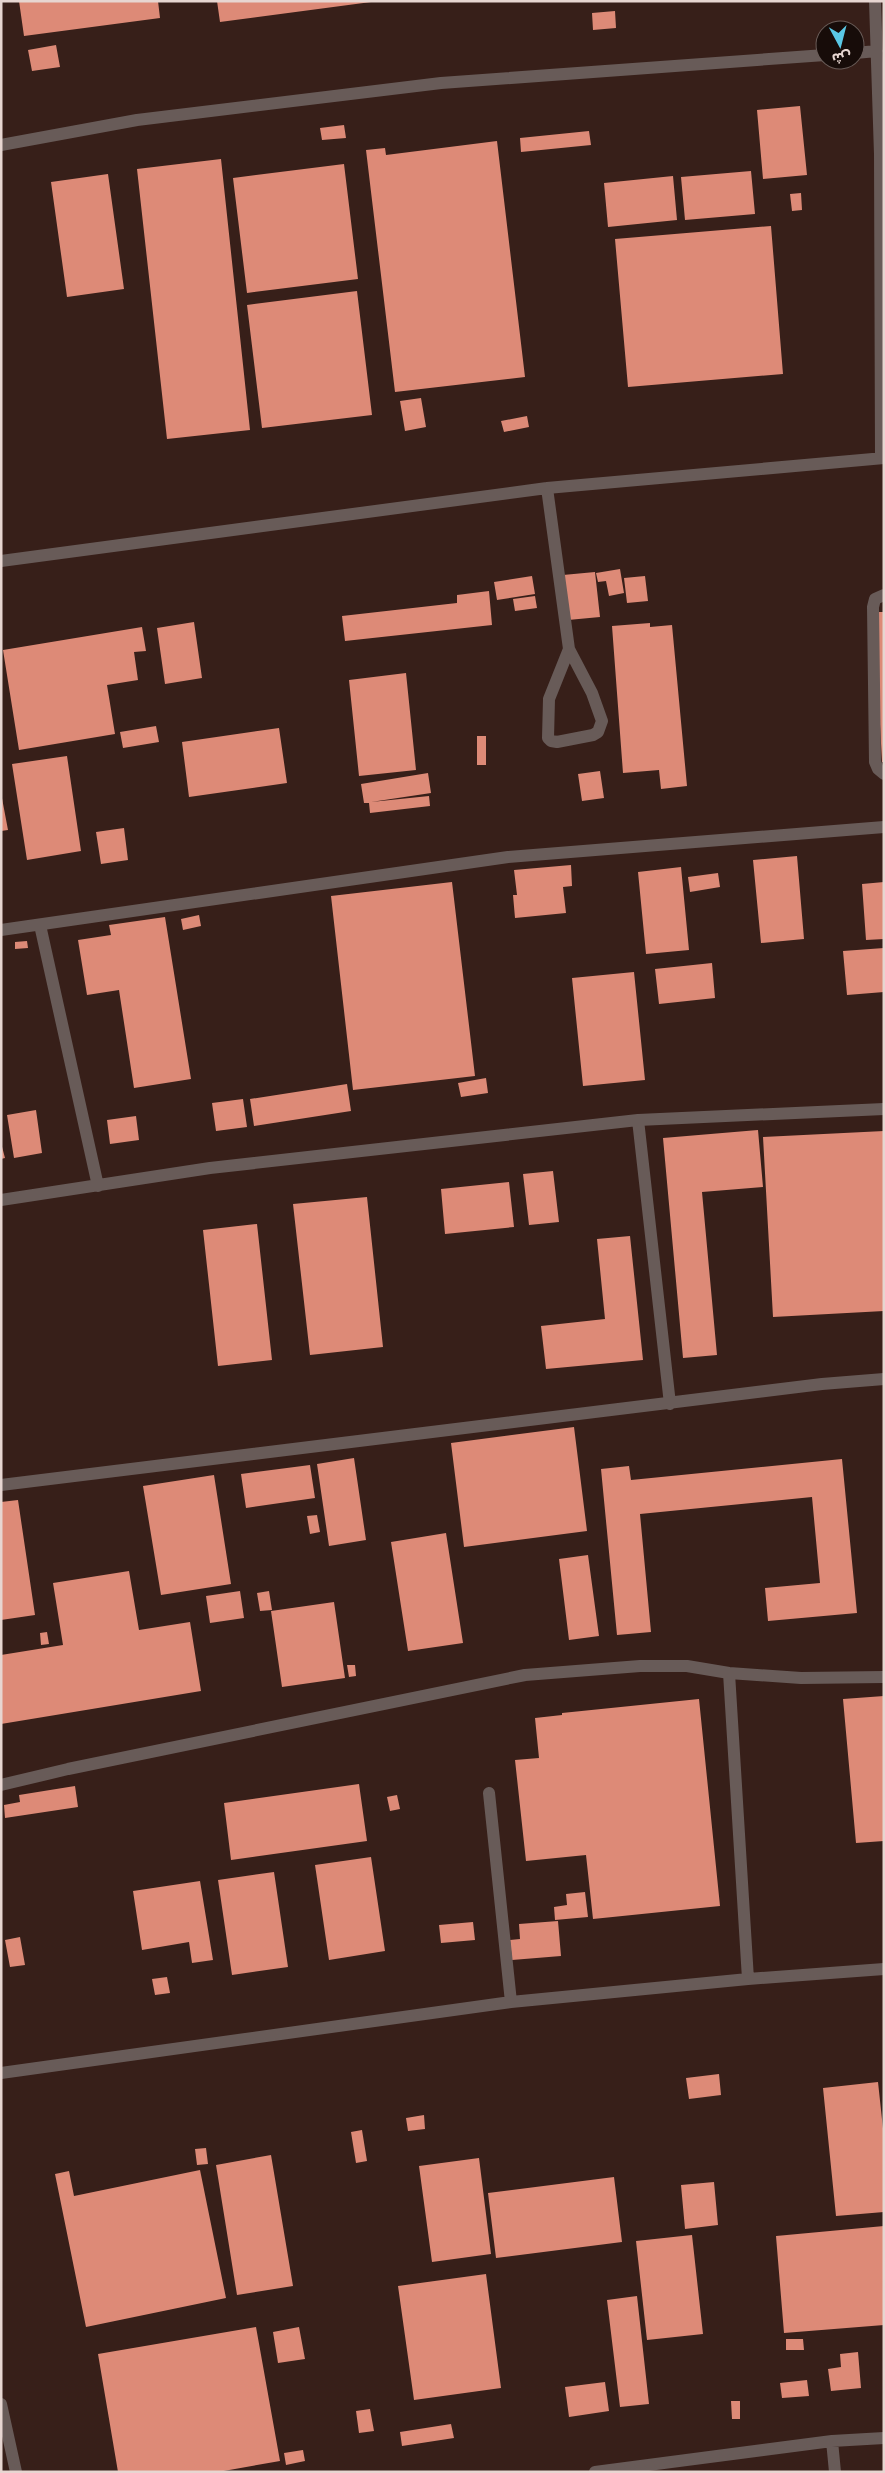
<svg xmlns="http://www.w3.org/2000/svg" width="885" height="2473" viewBox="0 0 885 2473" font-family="Overpass,'Noto Sans Arabic',sans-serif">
	<rect width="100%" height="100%" fill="#371f19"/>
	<path fill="#dd8a77" d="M19,1H158L160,18L24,36Z
		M217,1H371V2L220,22Z
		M615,11L616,28L593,30L592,13Z
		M56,45L60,67L32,71L28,50Z
		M800,106L807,175L763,179L757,110Z
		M344,125L346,138L322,140L320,128Z
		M589,131L591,145L521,152L520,138Z
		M497,141L525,377L395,392L366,150L385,148L386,155Z
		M221,159L250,430L167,439L137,169Z
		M344,164L358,279L247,293L233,178Z
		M751,171L755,214L685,220L681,177Z
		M108,174L124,289L67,297L51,182Z
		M673,176L677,220L608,227L604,183Z
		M801,193L802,210L792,211L790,194Z
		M771,226L783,374L628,387L615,239Z
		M357,291L372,415L262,428L247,305Z
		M421,398L426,427L405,431L400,401Z
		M527,416L529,427L504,432L501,421Z
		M620,569L624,593L609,596L606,581L598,582L596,573Z
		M595,572L600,617L568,620L563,575Z
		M532,576L535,594L497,600L494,582Z
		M645,576L648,601L627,603L624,578Z
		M489,591L492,625L345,641L342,616L457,603V595Z
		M535,596L537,608L515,611L513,599Z
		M874,612H884V762H882Z
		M194,622L202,678L165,684L157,628Z
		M650,623V627L672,625L687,786L661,789L659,770L623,773L612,626Z
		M142,627L146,651L134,652L138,680L107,685L115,734L19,750L3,650Z
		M406,673L416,770L359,776L349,680Z
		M156,726L159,742L123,748L120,732Z
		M279,728L287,783L189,797L182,742Z
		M477,736H486V765H477Z
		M67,756L81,851L27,860L12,764Z
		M600,771L604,798L582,801L578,774Z
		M428,773L431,793L371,802L429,796L430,806L370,813L369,803H364L361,784Z
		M1,793L8,830L1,831Z
		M124,828L128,860L101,864L96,832Z
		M797,856L804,939L761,943L753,860Z
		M571,865L572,886L563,887L566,913L515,918L513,895H517L514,870Z
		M681,867L689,950L646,954L638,872Z
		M718,873L720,887L690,892L688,877Z
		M452,882L475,1076L353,1090L331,896Z
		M884,882V939L866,940L862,884Z
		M199,915L201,926L183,930L181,919Z
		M165,917L191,1079L134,1088L119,990L87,995L78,940L111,935L109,925Z
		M27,941L28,948L15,949V942Z
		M884,948V992L847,995L843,951Z
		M712,963L715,998L659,1004L655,969Z
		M634,972L645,1080L583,1086L572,978Z
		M486,1078L488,1093L461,1097L458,1083Z
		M347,1084L351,1111L254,1126L250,1099Z
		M243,1099L247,1127L216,1131L212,1103Z
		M36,1110L42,1153L14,1158L7,1115Z
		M136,1116L139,1140L110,1144L107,1120Z
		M758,1130L763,1187L702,1192L717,1355L683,1358L663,1138Z
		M884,1131V1311L773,1317L763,1137Z
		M1,1143L5,1158L1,1159Z
		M553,1171L559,1222L529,1225L523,1174Z
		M509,1182L514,1227L445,1234L441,1189Z
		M367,1197L383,1347L310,1355L293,1204Z
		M257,1224L272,1360L218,1366L203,1230Z
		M630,1236L643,1360L546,1369L541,1326L605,1319L597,1239Z
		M574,1427L587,1531L464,1547L451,1443Z
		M354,1458L366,1540L329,1546L317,1464Z
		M842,1459L857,1613L768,1621L765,1588L820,1583L812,1497L640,1514L651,1632L617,1635L601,1469L629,1466L631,1480Z
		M310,1465L315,1498L246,1508L241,1474Z
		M214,1475L231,1584L161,1595L143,1486Z
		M18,1500L35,1615L1,1620V1502Z
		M317,1515L320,1532L310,1534L307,1516Z
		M446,1533L463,1643L408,1651L391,1542Z
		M588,1555L599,1636L569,1640L559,1559Z
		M129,1571L139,1630L190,1622L201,1691L1,1724V1655L63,1645L53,1583Z
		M240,1591L244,1618L210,1623L206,1596Z
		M269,1591L272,1610L260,1611L257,1593Z
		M334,1602L345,1678L282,1687L271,1611Z
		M47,1632L49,1644L41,1645L40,1633Z
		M347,1665H355L356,1676L349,1677Z
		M884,1696V1841L856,1843L843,1699Z
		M699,1699L720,1906L593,1919L586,1855L526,1861L515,1760L539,1758L535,1718L562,1715V1713Z
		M359,1784L367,1841L231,1860L224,1803Z
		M75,1786L78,1807L5,1818L4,1805L20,1802L19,1795Z
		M397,1795L400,1809L390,1811L387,1797Z
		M371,1857L385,1951L329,1960L315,1865Z
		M274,1872L288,1967L232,1975L218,1880Z
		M200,1881L213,1960L192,1963L189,1942L142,1950L133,1891Z
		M585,1892L588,1917L555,1920L554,1907L567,1905L566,1894Z
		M558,1921L561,1956L512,1960L510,1940L520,1939L519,1924Z
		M473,1922L475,1940L441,1943L439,1925Z
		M20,1937L25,1965L10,1967L5,1940Z
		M167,1977L170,1993L155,1995L152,1979Z
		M719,2074L721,2095L689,2099L686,2078Z
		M878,2082L884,2138V2212L836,2216L823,2088Z
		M424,2115L425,2129L408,2131L406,2118Z
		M362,2130L367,2161L356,2163L351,2132Z
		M206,2148L208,2164L197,2165L195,2149Z
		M271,2155L293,2286L237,2295L216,2165Z
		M479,2158L491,2254L432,2262L419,2166Z
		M200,2170L226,2298L86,2327L55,2174L69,2171L74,2196Z
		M614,2177L622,2242L496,2258L488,2193Z
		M714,2182L718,2225L685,2229L681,2185Z
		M884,2226V2325L784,2333L776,2236Z
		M692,2235L703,2334L647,2340L636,2241Z
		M486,2274L501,2388L414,2400L398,2286Z
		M637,2296L649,2404L620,2407L607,2300Z
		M256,2327L280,2461L218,2472H118L98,2354Z
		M299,2327L305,2359L278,2363L273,2332Z
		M786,2339H803L804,2350H786Z
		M858,2352L861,2388L831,2391L828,2369L841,2367L840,2354Z
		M807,2380L809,2396L782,2398L780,2383Z
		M605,2382L609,2411L569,2417L565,2387Z
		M731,2401H740V2419H732Z
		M370,2409L374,2431L359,2433L356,2411Z
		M451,2424L454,2438L402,2446L400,2432Z
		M303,2450L305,2461L286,2465L284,2453Z"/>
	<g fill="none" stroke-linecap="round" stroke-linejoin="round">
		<path stroke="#685b58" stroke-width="12" d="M875,1L880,154L881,458
			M855,53L877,51
			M1,145L137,120L441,83L825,55
			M547,488L569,649L592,693L602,721L598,732L593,735L557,742L551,741L548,738L549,699L569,649
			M1,561L547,488L884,458
			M884,595L875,599L873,607L875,762L878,769L884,774
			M40,925L98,1186
			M1,930L508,857L884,827
			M638,1120L670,1404
			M1,1200L210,1168L638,1120L884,1109
			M1,1485L822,1384L884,1379
			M729,1673L748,1979
			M1,1785L68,1769L525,1675L640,1666H687L729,1673L801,1678L884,1677
			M489,1793L511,2002
			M1,2073L511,2002L748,1979L884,1969
			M1,2404L16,2472
			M832,2441L835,2472
			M595,2472L832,2441L884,2438"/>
	</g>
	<rect width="885" height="2473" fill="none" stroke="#e7d6d1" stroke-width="5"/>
	<g transform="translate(840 45) rotate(173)"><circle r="24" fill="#170c09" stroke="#6a5d59"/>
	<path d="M0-4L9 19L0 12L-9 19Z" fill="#5ac8e6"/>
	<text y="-8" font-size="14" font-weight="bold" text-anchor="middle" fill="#e7d6d1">ش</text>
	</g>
</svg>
